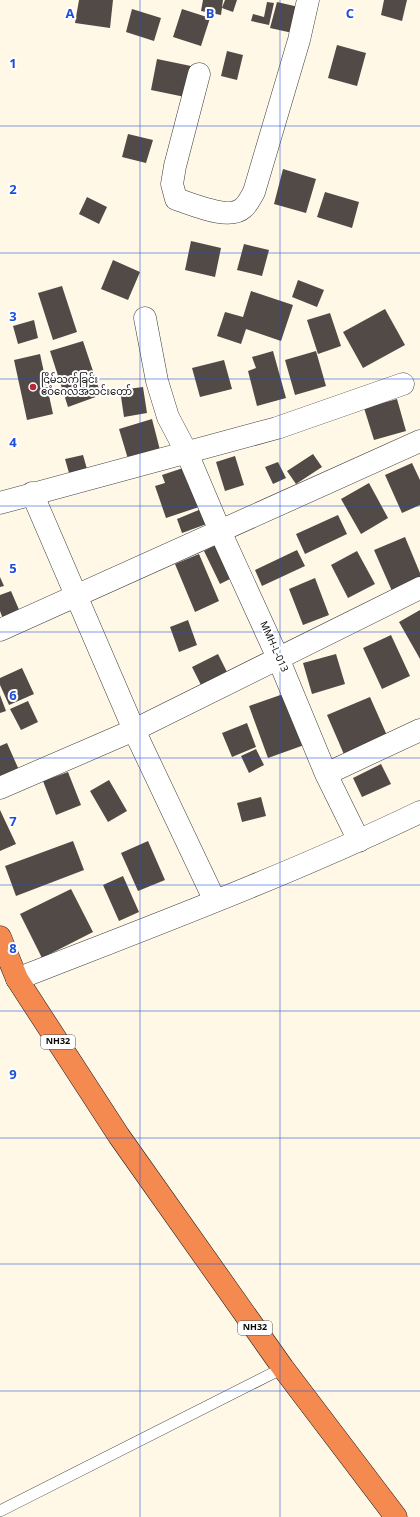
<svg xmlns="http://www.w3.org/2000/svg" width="420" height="1517" viewBox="0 0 420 1517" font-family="Georgia,'Noto Sans Myanmar',serif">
	<rect width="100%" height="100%" fill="#fff8e7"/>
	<path fill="#524a46" d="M79,0H113L110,28L75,23Z
		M203,0H223L221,15L201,11Z
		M225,0H237L233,12L222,8Z
		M384,0H407L402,21L381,15Z
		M267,2L274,3L269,25L251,21L253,14L264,17Z
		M277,2L303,8L297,34L270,28Z
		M132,9L161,18L154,41L126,32Z
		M182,9L210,18L201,46L173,37Z
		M337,45L366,53L357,86L328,78Z
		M227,51L243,55L237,80L221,76Z
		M157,59L191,66L185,97L151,90Z
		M128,134L153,140L146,163L122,157Z
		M283,169L316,179L306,213L274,204Z
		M325,192L359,202L352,228L317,217Z
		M87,197L107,207L99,224L79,214Z
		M191,241L221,248L215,277L185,270Z
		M244,244L269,250L262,276L237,270Z
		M113,260L140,272L128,300L101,289Z
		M298,280L324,290L317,307L292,297Z
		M62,286L77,332L53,340L38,293Z
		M251,291L293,305L281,341L246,329L241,344L217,336L225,312L243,317Z
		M385,309L405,345L363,368L343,332Z
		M330,313L341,346L318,354L307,320Z
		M34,320L38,338L18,344L13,326Z
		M83,341L101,395L68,407L50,351Z
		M273,351L286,398L257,406L248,371L256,368L252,357Z
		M316,351L326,386L295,395L285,360Z
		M40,354L53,414L27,420L14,360Z
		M224,360L232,389L200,397L192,368Z
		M143,387L147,413L124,417L120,390Z
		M397,399L406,431L374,440L364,408Z
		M152,419L160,450L128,459L119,429Z
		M313,454L322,467L296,484L287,471Z
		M83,455L87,469L69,473L65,459Z
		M235,456L244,485L225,491L216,462Z
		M278,462L286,478L273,484L265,467Z
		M412,463L420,480V505L402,513L385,475Z
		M186,467L199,507L166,518L155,486L165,483L162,475Z
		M369,483L388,518L361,534L341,499Z
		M206,507L212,522L182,533L177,519Z
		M338,515L347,534L305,554L296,534Z
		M405,537L420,573V579L392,591L374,550Z
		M220,543L236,576L220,584L204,551Z
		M297,550L305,566L262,586L255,570Z
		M357,551L375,584L348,598L331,565Z
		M199,554L219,601L195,612L175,564Z
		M0,577L4,586L0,587Z
		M315,578L329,615L303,625L289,589Z
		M11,591L20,612L3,619L0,611V595Z
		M420,610V659L399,622Z
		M188,620L197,645L179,652L170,627Z
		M391,635L410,676L382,689L363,648Z
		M218,654L231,680L205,693L192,667Z
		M336,654L345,684L312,694L303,663Z
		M22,668L34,694L9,705L0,685V678Z
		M289,692L307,744L268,758L249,706Z
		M0,695L6,711L0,713Z
		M370,697L389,740L346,759L327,715Z
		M28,701L38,722L21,730L10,709Z
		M247,723L256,747L232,757L222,733Z
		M7,743L19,770L0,778V746Z
		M256,749L264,765L249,773L241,756Z
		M381,764L391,784L362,797L353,778Z
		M68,772L81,805L56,815L43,781Z
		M109,780L127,811L108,822L90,791Z
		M261,797L266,816L242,822L237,803Z
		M0,810L16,844L0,851Z
		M73,841L84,870L16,896L5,866Z
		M148,841L165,880L138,891L121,853Z
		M123,876L139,912L119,921L103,885Z
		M71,889L93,932L42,958L20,914Z"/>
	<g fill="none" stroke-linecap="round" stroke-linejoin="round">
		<g stroke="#3d3d3d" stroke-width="12">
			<path id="lane" d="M0,1511L283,1368"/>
		</g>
		<g stroke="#3d3d3d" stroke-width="23">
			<path id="street" d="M199,74L175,166L172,184L176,199C192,204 229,221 243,208C248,204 251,197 254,192L299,40L308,0
				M145,318L157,381L168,417L187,453L220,531L278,658L326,774L359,841
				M32,493L134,730L215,901
				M0,503L277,428L403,384
				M0,630L420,441
				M326,774L420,730
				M0,788L134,730L420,588
				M17,979C152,926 289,875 420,812"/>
		</g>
		<g stroke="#1b1b1b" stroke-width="23">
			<path id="highway" d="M0,937L17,979L119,1136L283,1368L396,1517"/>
		</g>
		<use href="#lane" stroke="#fff" stroke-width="11"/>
		<use href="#street" stroke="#fff" stroke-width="22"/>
		<use href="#highway" stroke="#f48a50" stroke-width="22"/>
	</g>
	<path fill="none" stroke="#1d4ed8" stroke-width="1" stroke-opacity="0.55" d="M140,0V1517M280,0V1517M0,126H420M0,253H420M0,379H420M0,506H420M0,632H420M0,758H420M0,885H420M0,1011H420M0,1138H420M0,1264H420M0,1391H420"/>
	<circle fill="#b82439" stroke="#fff" stroke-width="1.5" cx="33" cy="387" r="4"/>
	<g text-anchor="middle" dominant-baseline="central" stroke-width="4" stroke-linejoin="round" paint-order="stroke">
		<g fill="#fff" stroke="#545454" stroke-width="1">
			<rect x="41" y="1035" width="34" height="14" rx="3"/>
			<rect x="238" y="1321" width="34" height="14" rx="3"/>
		</g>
		<g font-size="9" font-weight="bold" fill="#0a0a0a">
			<text x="58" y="1042">NH32</text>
			<text x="255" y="1328">NH32</text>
		</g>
		<g font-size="10" fill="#0a0a0a" stroke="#fff" text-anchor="start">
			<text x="41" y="381">ငြိမ်သက်ခြင်း<tspan x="41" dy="12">ဧဝံဂေလိအသင်းတော်</tspan></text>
		</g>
		<g font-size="10" fill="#0a0a0a" stroke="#fff">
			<text transform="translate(273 647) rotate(66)">MMH-L-013</text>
		</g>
	</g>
	<g font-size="13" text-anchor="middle" font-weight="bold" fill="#1d4ed8" stroke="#fff" stroke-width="4" stroke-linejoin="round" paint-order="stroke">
		<text x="70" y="18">A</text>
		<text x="210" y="18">B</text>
		<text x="350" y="18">C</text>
		<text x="13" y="68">1</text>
		<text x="13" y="194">2</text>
		<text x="13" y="321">3</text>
		<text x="13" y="447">4</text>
		<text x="13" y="573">5</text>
		<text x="13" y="700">6</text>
		<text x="13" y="826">7</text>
		<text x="13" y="953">8</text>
		<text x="13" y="1079">9</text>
	</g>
</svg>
